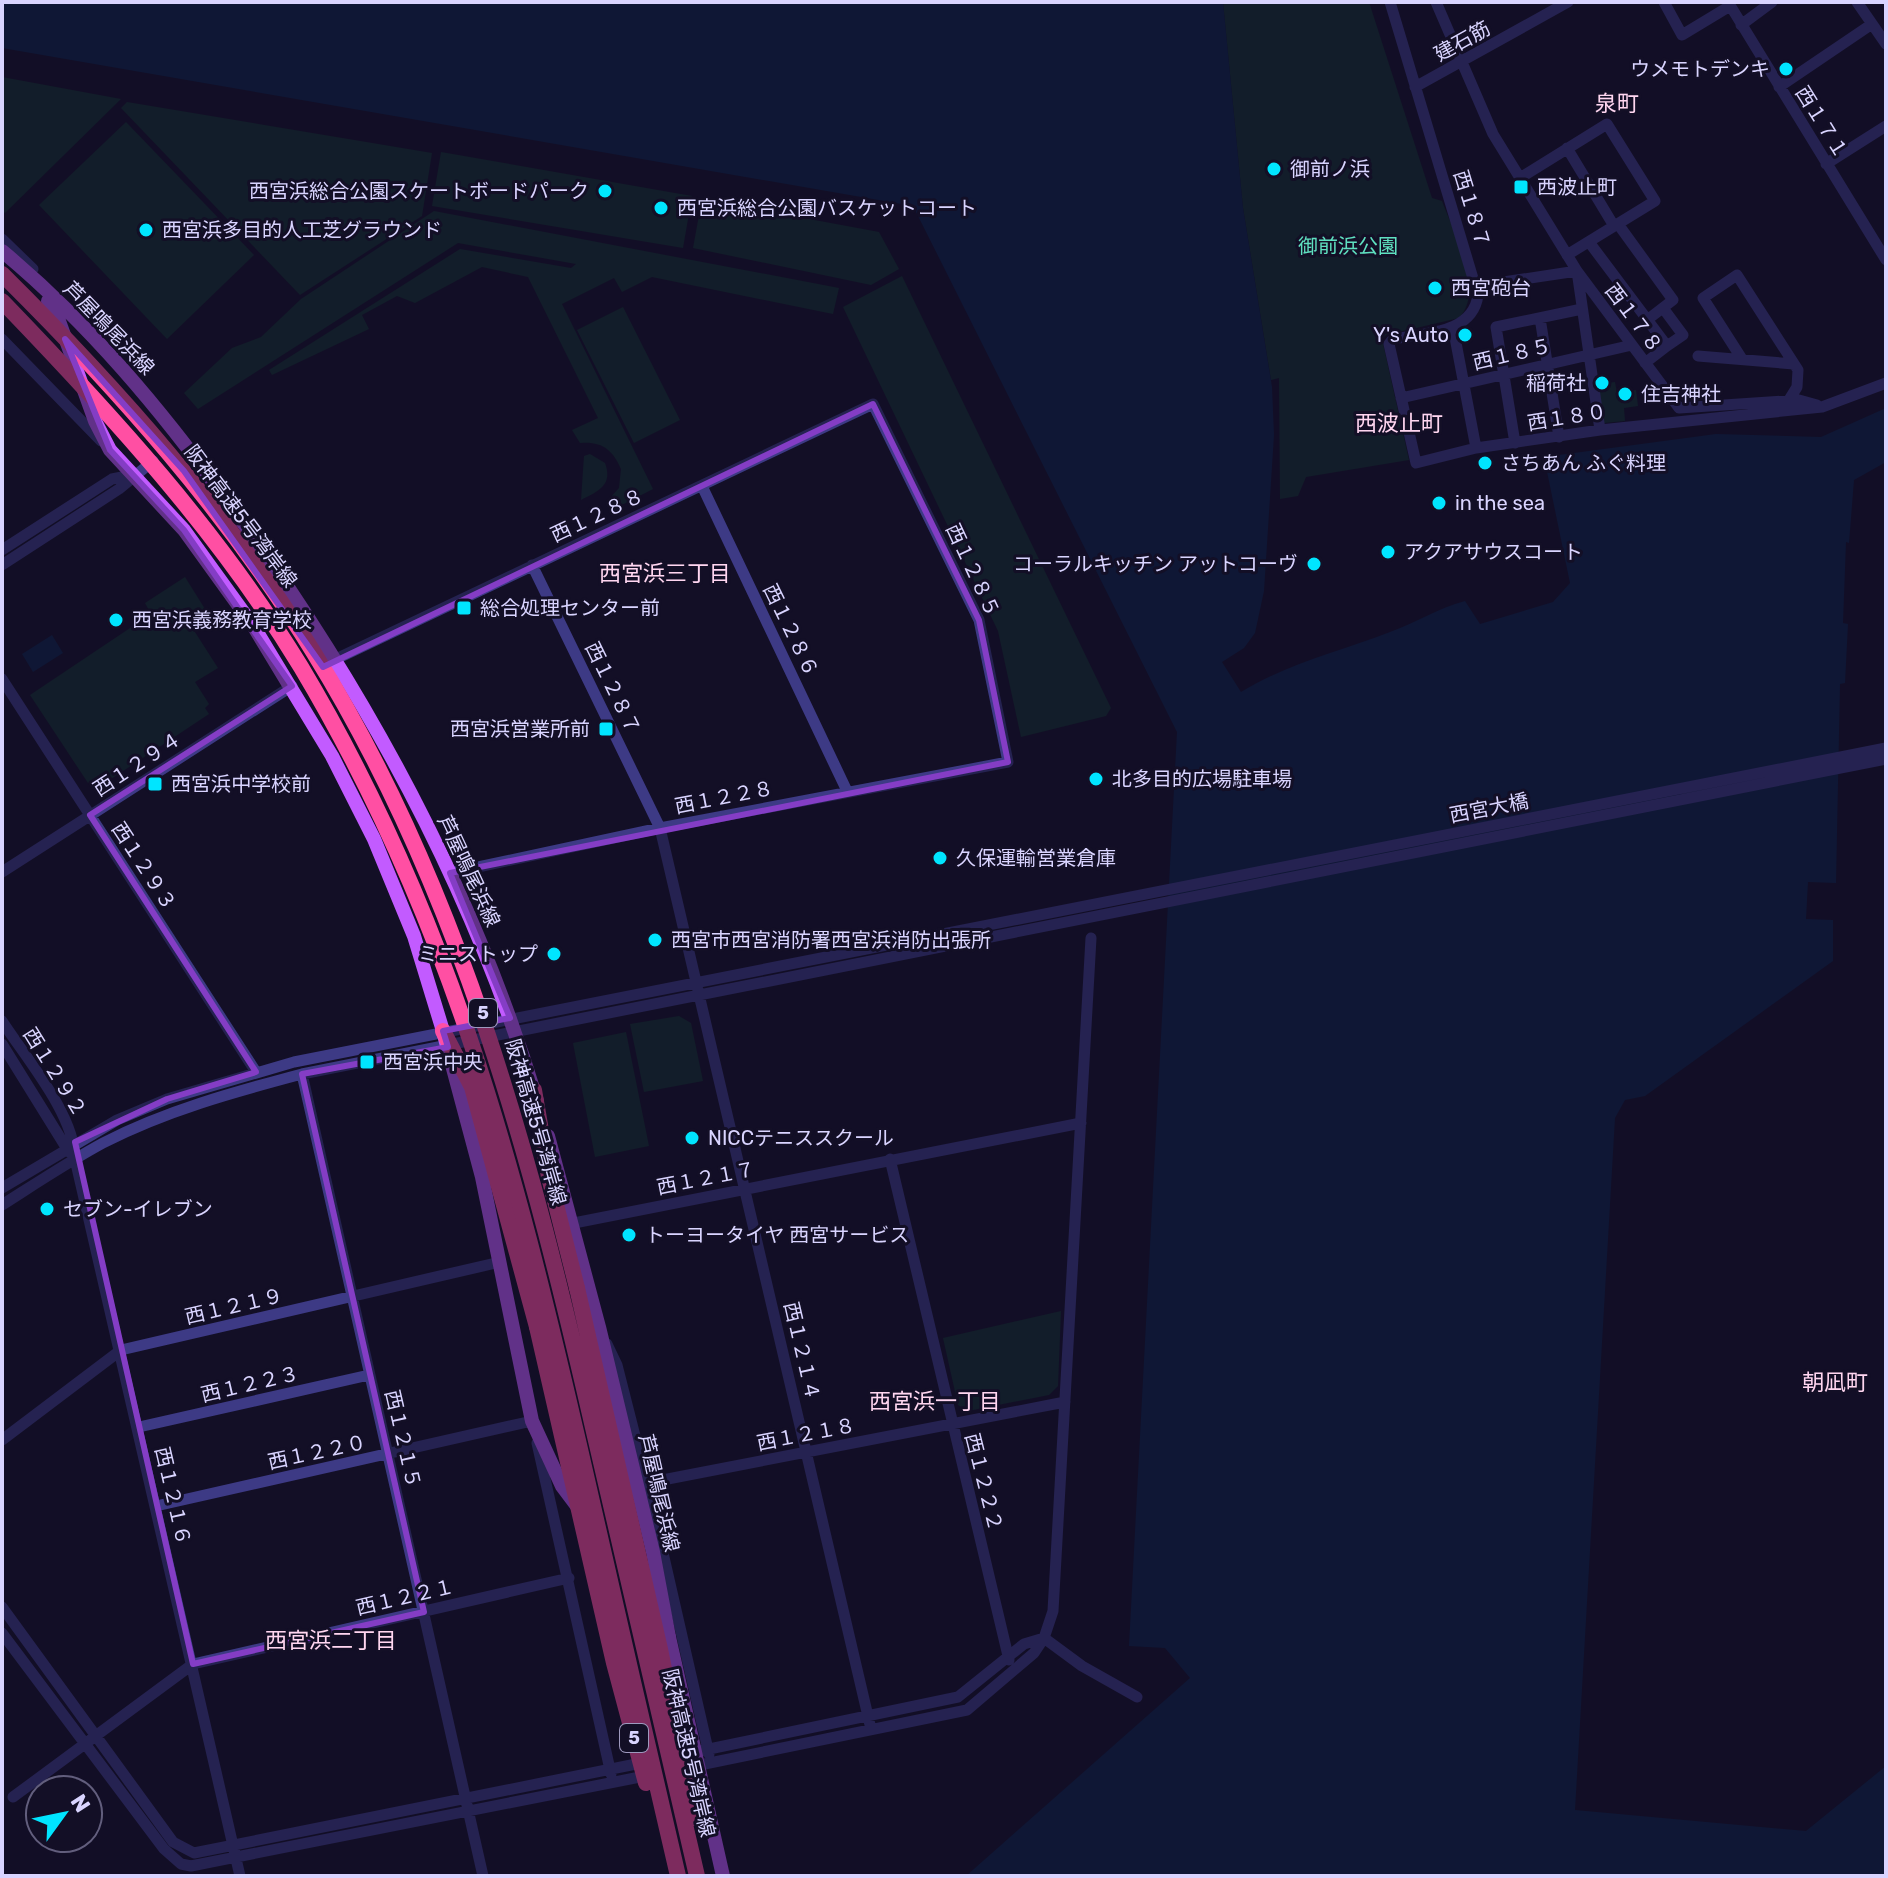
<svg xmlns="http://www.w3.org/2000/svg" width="1888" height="1878" viewBox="0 0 1888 1878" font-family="Rubik,'Noto Sans JP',sans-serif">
	<rect width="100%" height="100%" fill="#130f26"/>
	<path fill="#12302f" d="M1223,2H1369L1432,198L1442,201C1454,234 1486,288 1459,318L1386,335L1382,339L1409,460L1306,477L1298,496L1280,499L1279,378L1271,380L1243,208Z
		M2,77L121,99L5,213L2,210Z
		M127,102L432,153L422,216L300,295L121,108Z
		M126,122L254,255L167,339L39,205Z
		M441,152L692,196L683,248L432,206Z
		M702,199L879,232L899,269L871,285L693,248Z
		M434,211L839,288L833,314L652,277L622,292L614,278L562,304L653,489L614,509L609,499L619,488L621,469C613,450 602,441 580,443L572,430L598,418L528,277L482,267L415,303L397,296L362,315L369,329L272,375L269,370L460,249L571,268L576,264L458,243L198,409L184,393L232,348L261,337L301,299Z
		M902,276L1111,708L1106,716L1021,737L998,631L843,307Z
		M623,307L680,420L634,443L577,330Z
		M1615,382L1617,393L1636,390L1638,406L1624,408L1625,421L1604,423L1598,384Z
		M590,454L605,463C613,485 599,491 581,500L584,456Z
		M185,577L210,617L193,629L218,668L195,682L209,704L205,708L209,714L102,785L88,783L30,695L151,614L145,603Z
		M679,1016L691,1023L703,1081L644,1092L630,1024Z
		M626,1032L649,1146L595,1157L573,1043Z
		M1061,1311L1058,1386L1049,1395L968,1411L958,1405L943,1338Z"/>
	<path fill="#0c2248" d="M2,2H1223L1243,208L1272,387L1274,435L1264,591L1255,633L1244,648L1222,662L1241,692C1288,663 1339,652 1390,632C1416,623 1438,608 1465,601L1480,624L1553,602L1570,583L1544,457L1716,434L1821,437L1886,408V462L1854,480L1849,543L1846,542L1843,623L1848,624L1845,683L1840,684L1836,883L1808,882L1806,919L1833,920V961L1645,1096L1625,1100L1615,1118L1575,1810L1806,1831L1886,1766V1876H966L1190,1678L1165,1648L1129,1646L1177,732L913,206L2,48Z
		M52,635L63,653L33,672L22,654Z"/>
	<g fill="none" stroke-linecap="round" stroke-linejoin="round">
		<path stroke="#3d3a85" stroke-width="11" d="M1390,2L1478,295C1473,334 1425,333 1393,339L1389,344L1416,463L1476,448L1600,430L1822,407L1886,383
			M1436,2L1493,134L1577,271L1679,408L1799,400L1817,405
			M1664,2L1682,35L1730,6
			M1728,2L1886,260
			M1857,2L1886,44
			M1741,25L1772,2
			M1415,87L1568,2
			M1779,87L1872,24
			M1567,148L1614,226
			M1826,164L1886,126
			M1520,178L1607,124L1655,201L1567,255
			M1618,224L1673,300L1647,320
			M2,239L33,269
			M1589,242L1667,346L1645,363
			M1477,286L1577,271L1600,430
			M1663,308L1683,335L1667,346
			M1540,318L1559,437
			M1453,327L1476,448
			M2,339L101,441
			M1698,356L1794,364
			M1742,359L1703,298L1737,275L1798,370L1797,387L1789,400
			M1401,398L1632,345
			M1515,443L1496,327L1582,309
			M702,486L847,791
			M2,550L112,479L132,475
			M2,565L119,489L153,461
			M532,565L660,828L871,1729
			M336,659L873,404L979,620L1008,762L660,828L450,873
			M2,679L256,1072
			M2,872L292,686
			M2,1021C26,1058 75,1115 75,1159L240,1876
			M2,1044L69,1152
			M302,1074L483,1876
			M890,1159L1009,1660
			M2,1188L117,1120L167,1099L294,1062L1886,748
			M2,1205C35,1184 68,1162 103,1143C165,1111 234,1092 302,1074L1886,759
			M574,1223L1081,1123
			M607,1344L617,1365L647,1483L709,1754
			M139,1427L369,1375
			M2,1440L121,1350L500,1262
			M537,1443L611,1774
			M647,1483L1065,1402
			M156,1506L532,1421L533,1427
			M2,1607L173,1842L194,1853L646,1762
			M2,1633L164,1849L181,1864L191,1866L650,1775
			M1044,1638L1082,1666L1137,1697
			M690,1753L958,1697L1024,1644L1044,1638
			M690,1767L967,1710L1034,1653L1044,1638L1053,1611L1091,938
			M13,1797L193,1664L569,1578"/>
		<path stroke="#c25bff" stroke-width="14" d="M2,251C89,323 162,411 228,502C361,683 472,885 537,1101
			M48,301L54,307L95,421L110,450L184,530L254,627L332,756L374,839L414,936L443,1031L482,1177L532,1421L562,1486L577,1506
			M548,1136L599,1327L653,1552L669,1637"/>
		<path stroke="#ff4fa3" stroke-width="16" d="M443,1031L472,1087L537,1327
			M534,1090L549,1177L577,1288"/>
		<path stroke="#c25bff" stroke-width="14" d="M669,1637L723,1876"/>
		<path stroke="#ff4fa3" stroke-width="16" d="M2,274C118,389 228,513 314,653C462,892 532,1160 594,1432C629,1580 663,1728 697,1876
			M2,301C111,414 219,532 301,667C451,918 515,1168 580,1449C612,1591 645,1734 678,1876
			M577,1288L660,1649L694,1818
			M537,1327L614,1663L646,1783"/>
	</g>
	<path d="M0 0H1888V1878H0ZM65,339L184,471L323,667L873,404L979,620L1008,762L450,873L510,1018L443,1031L448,1047L302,1074L424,1612L193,1664L75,1142L167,1099L256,1072L90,815L292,686L184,530L110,450Z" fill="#130f26" fill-opacity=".55" fill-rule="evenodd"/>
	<path fill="none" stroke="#843dc5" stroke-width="6" stroke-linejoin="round" d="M65,339L184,471L323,667L873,404L979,620L1008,762L450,873L510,1018L443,1031L448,1047L302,1074L424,1612L193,1664L75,1142L167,1099L256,1072L90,815L292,686L184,530L110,450Z"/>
	<g fill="#00e5ff" stroke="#130f26" stroke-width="3">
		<circle cx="1786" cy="69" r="8"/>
		<circle cx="1274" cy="169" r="8"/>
		<rect x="1513" y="179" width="16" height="16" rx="4"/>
		<circle cx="605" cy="191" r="8"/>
		<circle cx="661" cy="208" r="8"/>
		<circle cx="146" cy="230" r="8"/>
		<circle cx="1435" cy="288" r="8"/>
		<circle cx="1465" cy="335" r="8"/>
		<circle cx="1602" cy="383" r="8"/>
		<circle cx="1625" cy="394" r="8"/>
		<circle cx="1485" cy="463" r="8"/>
		<circle cx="1439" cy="503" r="8"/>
		<circle cx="1388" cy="552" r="8"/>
		<circle cx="1314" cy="564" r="8"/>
		<rect x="456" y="600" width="16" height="16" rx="4"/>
		<circle cx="116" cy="620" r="8"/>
		<rect x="598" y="721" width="16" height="16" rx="4"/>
		<circle cx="1096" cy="779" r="8"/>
		<rect x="147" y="776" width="16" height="16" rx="4"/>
		<circle cx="940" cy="858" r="8"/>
		<circle cx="655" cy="940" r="8"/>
		<circle cx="554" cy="954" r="8"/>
		<rect x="359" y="1054" width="16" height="16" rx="4"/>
		<circle cx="692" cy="1138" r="8"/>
		<circle cx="47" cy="1209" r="8"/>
		<circle cx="629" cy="1235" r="8"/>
	</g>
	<g text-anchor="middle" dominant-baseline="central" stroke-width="6" stroke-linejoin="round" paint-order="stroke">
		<g fill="#130f26" stroke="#9e99be" stroke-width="2">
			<rect x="469" y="999" width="28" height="28" rx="6"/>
			<rect x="620" y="1724" width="28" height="28" rx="6"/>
		</g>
		<g font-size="18" font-weight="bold" fill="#d9d4ff">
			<text x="483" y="1013">5</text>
			<text x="634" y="1738">5</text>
		</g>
		<g font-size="20" fill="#d9d4ff" stroke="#130f26">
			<text transform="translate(1462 41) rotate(-29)">建石筋</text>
			<text transform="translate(1822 122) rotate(58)">西１７１</text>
			<text transform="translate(1472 209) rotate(73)">西１８７</text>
			<text transform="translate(1634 318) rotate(53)">西１７８</text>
			<text transform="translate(109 328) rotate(46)">芦屋鳴尾浜線</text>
			<text transform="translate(1512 354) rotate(-13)">西１８５</text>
			<text transform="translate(1567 417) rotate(-9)">西１８０</text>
			<text transform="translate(597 515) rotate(-25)">西１２８８</text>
			<text transform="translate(241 516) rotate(53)">阪神高速5号湾岸線</text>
			<text transform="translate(973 570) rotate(65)">西１２８５</text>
			<text transform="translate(791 630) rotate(64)">西１２８６</text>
			<text transform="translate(613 688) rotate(64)">西１２８７</text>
			<text transform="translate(137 764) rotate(-33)">西１２９４</text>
			<text transform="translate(724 797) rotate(-11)">西１２２８</text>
			<text transform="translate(1489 808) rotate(-11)">西宮大橋</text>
			<text transform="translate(144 866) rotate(57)">西１２９３</text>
			<text transform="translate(469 871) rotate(65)">芦屋鳴尾浜線</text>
			<text transform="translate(55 1072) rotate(58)">西１２９２</text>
			<text transform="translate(536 1122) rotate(74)">阪神高速5号湾岸線</text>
			<text transform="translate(706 1178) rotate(-11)">西１２１７</text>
			<text transform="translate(234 1306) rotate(-13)">西１２１９</text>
			<text transform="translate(802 1351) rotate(77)">西１２１４</text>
			<text transform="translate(250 1384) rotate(-13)">西１２２３</text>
			<text transform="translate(806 1434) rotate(-11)">西１２１８</text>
			<text transform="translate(403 1439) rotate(77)">西１２１５</text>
			<text transform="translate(317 1452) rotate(-12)">西１２２０</text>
			<text transform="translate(984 1482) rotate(76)">西１２２２</text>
			<text transform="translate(659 1493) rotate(77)">芦屋鳴尾浜線</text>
			<text transform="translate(173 1496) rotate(77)">西１２１６</text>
			<text transform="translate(405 1597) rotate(-13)">西１２２１</text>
			<text transform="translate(689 1753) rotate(77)">阪神高速5号湾岸線</text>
		</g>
		<g font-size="20" fill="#d9d4ff" stroke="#130f26" text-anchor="start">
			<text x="1770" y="69" text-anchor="end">ウメモトデンキ</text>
			<text x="1290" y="169">御前ノ浜</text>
			<text x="1537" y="187">西波止町</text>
			<text x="589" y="191" text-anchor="end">西宮浜総合公園スケートボードパーク</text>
			<text x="677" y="208">西宮浜総合公園バスケットコート</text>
			<text x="162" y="230">西宮浜多目的人工芝グラウンド</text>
			<text x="1451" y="288">西宮砲台</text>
			<text x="1449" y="335" text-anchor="end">Y's Auto</text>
			<text x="1586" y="383" text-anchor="end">稲荷社</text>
			<text x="1641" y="394">住吉神社</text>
			<text x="1501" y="463">さちあん ふぐ料理</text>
			<text x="1455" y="503">in the sea</text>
			<text x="1404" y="552">アクアサウスコート</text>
			<text x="1298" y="564" text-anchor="end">コーラルキッチン アットコーヴ</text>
			<text x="480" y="608">総合処理センター前</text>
			<text x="132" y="620">西宮浜義務教育学校</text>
			<text x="590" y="729" text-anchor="end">西宮浜営業所前</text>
			<text x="1112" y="779">北多目的広場駐車場</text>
			<text x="171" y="784">西宮浜中学校前</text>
			<text x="956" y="858">久保運輸営業倉庫</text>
			<text x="671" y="940">西宮市西宮消防署西宮浜消防出張所</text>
			<text x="538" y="954" text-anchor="end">ミニストップ</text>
			<text x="383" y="1062">西宮浜中央</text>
			<text x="708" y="1138">NICCテニススクール</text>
			<text x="63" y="1209">セブン-イレブン</text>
			<text x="645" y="1235">トーヨータイヤ 西宮サービス</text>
		</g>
		<g font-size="20" fill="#5fe0c0" stroke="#130f26">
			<text x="1348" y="246">御前浜公園</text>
		</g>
		<g font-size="22" fill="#ffd6f0" stroke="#130f26">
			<text x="1617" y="103">泉町</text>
			<text x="1399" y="423">西波止町</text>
			<text x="665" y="573">西宮浜三丁目</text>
			<text x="1835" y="1382">朝凪町</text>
			<text x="935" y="1401">西宮浜一丁目</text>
			<text x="331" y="1640">西宮浜二丁目</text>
		</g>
	</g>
	<rect width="1888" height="1878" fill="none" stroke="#d9d4ff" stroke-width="8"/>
	<g transform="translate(64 1814) rotate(57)"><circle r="38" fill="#130f26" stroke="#625e7d" stroke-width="2"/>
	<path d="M0-6L14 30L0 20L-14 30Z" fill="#00e5ff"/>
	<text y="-12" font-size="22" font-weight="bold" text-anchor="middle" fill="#d9d4ff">N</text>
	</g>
</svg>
